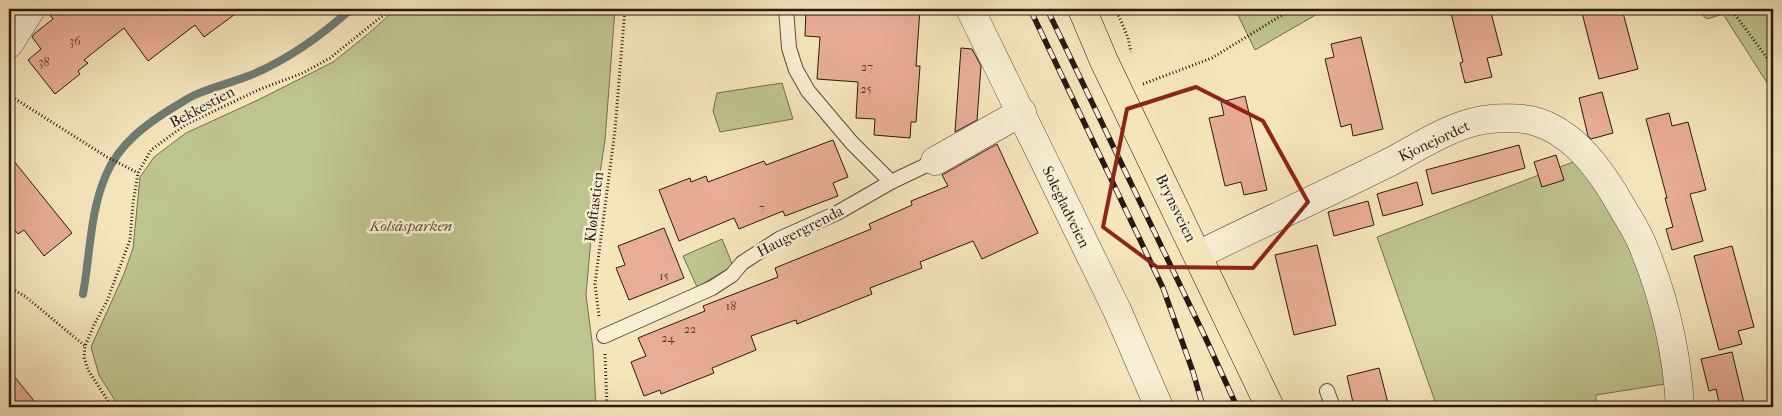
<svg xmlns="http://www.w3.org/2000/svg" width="1782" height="416" viewBox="0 0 1782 416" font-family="'IM FELL French Canon',serif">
	<rect width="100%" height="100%" fill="#f5e5bb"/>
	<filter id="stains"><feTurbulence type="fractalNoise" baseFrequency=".004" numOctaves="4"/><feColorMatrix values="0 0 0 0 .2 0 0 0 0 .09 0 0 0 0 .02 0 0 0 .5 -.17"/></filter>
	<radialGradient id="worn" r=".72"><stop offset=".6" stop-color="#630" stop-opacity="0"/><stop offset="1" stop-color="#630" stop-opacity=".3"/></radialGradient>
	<path fill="#bec48e" stroke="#736e51" d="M396,9H615L605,140L592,227L586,295L593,349L596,407H119L99,375L91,347L124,274L133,248L140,177L154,157L186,133L258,100L333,62L368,34Z
		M1235,9H1326L1255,50Z
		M1695,9H1773V92L1723,14L1707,19Z
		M782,83L793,119L720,132L713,111L717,93Z
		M1573,162L1600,190L1631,239L1651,303L1665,384L1596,395V407H1437L1377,237Z
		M722,239L733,266L697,287L683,256Z"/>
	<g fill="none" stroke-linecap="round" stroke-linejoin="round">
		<path stroke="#6e7c75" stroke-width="8" d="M83,294C90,256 90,211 106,175C119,144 146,124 174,107C181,103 189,97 197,94C214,87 233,82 251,75C287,60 322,35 351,9"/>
	</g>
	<path fill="#e9ad96" stroke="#281914" d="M46,9H242L204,37L195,25L148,61L124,28L84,60L88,63L78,71L80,74L55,94L28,60L41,49L32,37L34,34L53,19Z
		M806,9H920L916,66H920L916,122H911L910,138L874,135L875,119L856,118L858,82L817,79L820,37L805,36Z
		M1450,9H1490L1502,55L1487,58L1492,77L1465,83L1460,63L1463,62Z
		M1581,9H1622L1638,69L1599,79Z
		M1361,37L1383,129L1353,136L1351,124L1341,127L1325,59L1334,57L1331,44Z
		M961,48L972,49L981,66L977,120L955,132Z
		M1602,92L1613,133L1591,139L1588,136L1579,98Z
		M1245,96L1267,190L1244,195L1241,182L1225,186L1209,118L1224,115L1221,102Z
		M1669,113L1672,126L1688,122L1706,190L1690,194L1703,241L1672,250L1666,229L1673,227L1665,198H1667L1646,119Z
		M833,140L848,177L833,183L838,196L785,216L783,211L739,229L734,218L679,241L659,190L690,178L691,182L706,176L708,182L764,161L766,165Z
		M997,144L1038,233L982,259L973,241L920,262L922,268L870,288L872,294L797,324L796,320L751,336L756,350L712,368L714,373L661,394L660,390L644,396L631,362L646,356L638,338L705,311L703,306L778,277L775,268L871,229L869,224L912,205L911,201L948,186L942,175Z
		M1519,145L1525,168L1432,194L1426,170Z
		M9,155L72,233L44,256L24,230L18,234L9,223Z
		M1556,155L1564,180L1542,187L1534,162Z
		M1417,182L1423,205L1383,216L1377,194Z
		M1368,201L1374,225L1334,236L1328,212Z
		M664,228L684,278L629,300L616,268L625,265L618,246Z
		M1317,245L1336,325L1294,335L1275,255Z
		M1732,246L1754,327L1738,331L1742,344L1719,350L1694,256Z
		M1732,352L1745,407H1720L1716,389L1709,391L1701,359Z
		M1379,368L1389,407H1354L1347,376Z
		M9,370L39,407H9Z"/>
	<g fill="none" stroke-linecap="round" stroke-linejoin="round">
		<g stroke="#5b4c3e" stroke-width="16">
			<path id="service" d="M786,9L789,48L796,70L808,91L852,143L891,182
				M604,336L712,288L732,275L742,263L779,239L837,213L891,182L935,161
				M1327,391L1333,407"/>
		</g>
		<g stroke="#5b4c3e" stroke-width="29">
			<path id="minor" d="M970,9L1117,310L1159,407
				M9,44L31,9
				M935,161L1022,112
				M1198,255C1263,223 1328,193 1392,161C1418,147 1449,127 1478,121C1491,118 1517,117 1530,120C1574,130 1603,173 1623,209C1630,221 1638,233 1643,246C1664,297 1677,352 1680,407"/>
		</g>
		<g stroke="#281914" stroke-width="29">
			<path id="primary" d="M1082,9L1104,61L1270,407"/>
		</g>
		<path stroke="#281914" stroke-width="3" stroke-dasharray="1 2.5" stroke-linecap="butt" d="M716,9L751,11L756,9
			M1116,9L1128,38L1131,52
			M1731,9L1773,66
			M1143,84L1212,58L1292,9
			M9,95L107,157L138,173
			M9,287L26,297L85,346
			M599,316L595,284L615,130L625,9
			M605,354L607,407
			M112,407L88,370L84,357L85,346L94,325L107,301L130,240L133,203L138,173L151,150L185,125L258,90L303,73L330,58L391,9"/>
		<use href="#service" stroke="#f8eed3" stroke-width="14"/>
		<use href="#minor" stroke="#f8eed3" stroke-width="28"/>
		<use href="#primary" stroke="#f5e5bb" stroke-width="28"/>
		<g stroke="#281914" stroke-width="5.5">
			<path id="rail" d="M1030,9L1163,288L1193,372L1203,407
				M1047,9L1206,339L1237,407"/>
		</g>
		<use href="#rail" stroke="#f8eed3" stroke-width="4" stroke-dasharray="11" stroke-linecap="butt"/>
	</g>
	<path fill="none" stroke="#8f2418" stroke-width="4" stroke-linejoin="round" d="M1196,87L1263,121L1308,202L1253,268L1157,267L1103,227L1127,109Z"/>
	<g text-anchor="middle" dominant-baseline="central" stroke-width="5" stroke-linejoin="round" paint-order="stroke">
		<g font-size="12" fill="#583e34">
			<text x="75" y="41">36</text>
			<text x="44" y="62">38</text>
			<text x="867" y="67">27</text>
			<text x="866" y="89">25</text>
			<text x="762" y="208">7</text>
			<text x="664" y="276">15</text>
			<text x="731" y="306">18</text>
			<text x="690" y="329">22</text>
			<text x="668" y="338">24</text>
		</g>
		<g font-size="15" fill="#281914" stroke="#f8eed3">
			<text transform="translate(202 107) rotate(-28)">Bekkestien</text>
			<text transform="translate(1434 141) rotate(-25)">Kjonejordet</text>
			<text transform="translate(594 207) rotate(-83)">Kløftastien</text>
			<text transform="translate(1066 207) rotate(64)">Solegladveien</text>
			<text transform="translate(1176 208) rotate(64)">Brynsveien</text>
			<text transform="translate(800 231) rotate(-27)">Haugergrenda</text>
		</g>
		<g font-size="15" font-style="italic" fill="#554c39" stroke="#f8eed3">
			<text x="411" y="226">Kolsåsparken</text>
		</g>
	</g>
	<rect width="1782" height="416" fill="none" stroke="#f5e5bb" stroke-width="30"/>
	<rect x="10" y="10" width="1762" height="396" fill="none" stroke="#281914" stroke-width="2.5"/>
	<rect x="15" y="15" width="1752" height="386" fill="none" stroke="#281914"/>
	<rect width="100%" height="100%" filter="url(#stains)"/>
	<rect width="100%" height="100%" fill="url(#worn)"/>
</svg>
